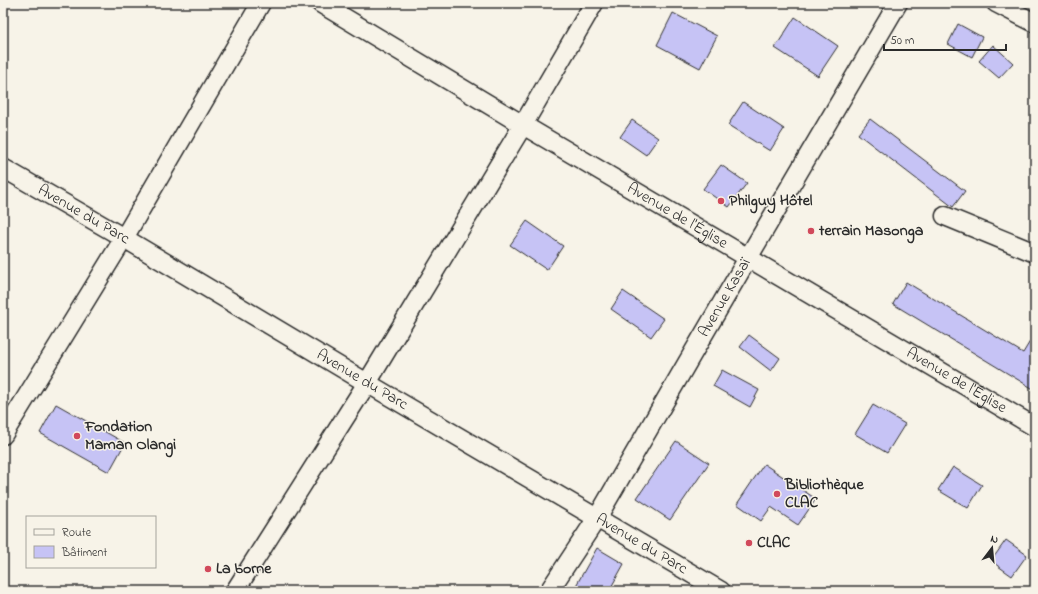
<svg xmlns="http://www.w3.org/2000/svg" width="1038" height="594" viewBox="0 0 1038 594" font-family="'Indie Flower',sans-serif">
	<rect width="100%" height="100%" fill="#f7f3e8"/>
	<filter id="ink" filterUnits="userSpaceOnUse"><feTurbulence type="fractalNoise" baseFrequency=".025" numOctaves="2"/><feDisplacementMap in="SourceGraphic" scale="8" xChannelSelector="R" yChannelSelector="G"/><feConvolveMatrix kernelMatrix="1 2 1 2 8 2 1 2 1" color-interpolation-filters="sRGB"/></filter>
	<g filter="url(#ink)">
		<path fill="#c6c3f5" stroke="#2b2b2b" d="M673,13L717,36L700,68L657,45Z
			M795,17L838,46L818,76L775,48Z
			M958,24L982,37L972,57L948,44Z
			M993,45L1013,63L999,78L979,61Z
			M743,102L784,129L770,151L728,125Z
			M870,119L965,191L953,207L858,134Z
			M632,120L658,138L646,155L620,137Z
			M721,165L747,183L729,207L703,189Z
			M527,221L563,246L547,270L510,245Z
			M906,282L1023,353L1035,333V390L893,304Z
			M623,291L664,319L651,337L611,309Z
			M749,335L780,358L771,371L740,347Z
			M722,370L759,390L750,407L713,386Z
			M56,404L125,443L109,472L40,433Z
			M873,405L905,424L887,453L855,434Z
			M676,441L709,463L670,520L637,498Z
			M764,464L816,499L798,525L771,507L761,521L737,504Z
			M953,467L982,485L968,508L938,490Z
			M1006,540L1027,555L1012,576L991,561Z
			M597,548L624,564L609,591H573Z"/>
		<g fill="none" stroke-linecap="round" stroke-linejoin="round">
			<g stroke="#2b2b2b" stroke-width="21">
				<g id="minor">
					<path id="s1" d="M320,3L523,125L1035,427"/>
					<path d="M996,3L1035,23"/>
					<path id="s2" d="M3,168L124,238L367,383L721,591"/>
					<path d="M945,216L1035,253"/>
					<path d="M3,435L124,238L261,3"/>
					<path d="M235,591L367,383L523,125L594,3"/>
					<path id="s3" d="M549,591L597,518L748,258L898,3"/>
				</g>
			</g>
			<use href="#minor" stroke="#f7f3e8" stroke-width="18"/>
		</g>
	</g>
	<g fill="#d1495b" stroke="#f7f3e8" stroke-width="1.5">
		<circle cx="721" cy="201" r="4"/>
		<circle cx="811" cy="231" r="4"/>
		<circle cx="77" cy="436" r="4"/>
		<circle cx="777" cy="494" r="4"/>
		<circle cx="749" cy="543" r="4"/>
		<circle cx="208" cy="569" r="4"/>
	</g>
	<g text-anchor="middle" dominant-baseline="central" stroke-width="3" stroke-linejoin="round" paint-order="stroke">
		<g font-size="16" font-weight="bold" fill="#2b2b2b" stroke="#f7f3e8" text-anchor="start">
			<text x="729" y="201">Philguy Hôtel</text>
			<text x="819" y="231">terrain Masonga</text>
			<text x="85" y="427">Fondation<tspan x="85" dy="18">Maman Olangi</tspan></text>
			<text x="785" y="485">Bibliothèque<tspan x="785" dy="18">CLAC</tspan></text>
			<text x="757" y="543">CLAC</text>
			<text x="216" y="569">La borne</text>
		</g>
		<g font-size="16" fill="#2b2b2b" stroke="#f7f3e8">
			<text stroke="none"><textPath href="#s2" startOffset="93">Avenue du Parc</textPath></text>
			<text stroke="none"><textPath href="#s1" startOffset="416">Avenue de l'Église</textPath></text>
			<text stroke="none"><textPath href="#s3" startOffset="342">Avenue Kasaï</textPath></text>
			<text stroke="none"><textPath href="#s2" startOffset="417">Avenue du Parc</textPath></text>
			<text stroke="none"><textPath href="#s1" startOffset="740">Avenue de l'Église</textPath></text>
			<text stroke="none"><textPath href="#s2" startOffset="741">Avenue du Parc</textPath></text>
		</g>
	</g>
	<rect width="1038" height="594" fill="none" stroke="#f7f3e8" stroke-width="16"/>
	<rect x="8" y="8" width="1022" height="578" fill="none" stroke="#2b2b2b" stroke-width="1.5" filter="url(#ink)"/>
	<rect x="26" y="516" width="130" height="52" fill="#f7f3e8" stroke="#a5a39c"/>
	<rect x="34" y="529" width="20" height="6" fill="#f7f3e8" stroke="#a5a39c"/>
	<text x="62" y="536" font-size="12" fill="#2b2b2b">Route</text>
	<rect x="34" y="546" width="20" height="12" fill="#c6c3f5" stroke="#a5a39c"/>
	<text x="62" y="556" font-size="12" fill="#2b2b2b">Bâtiment</text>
	<g transform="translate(992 548) rotate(16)" stroke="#f7f3e8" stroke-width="3" paint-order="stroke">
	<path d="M0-3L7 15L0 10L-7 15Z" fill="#2b2b2b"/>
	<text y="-6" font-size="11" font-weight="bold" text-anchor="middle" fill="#2b2b2b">N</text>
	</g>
	<path d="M884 44v6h122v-6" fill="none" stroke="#2b2b2b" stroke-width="2"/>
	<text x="890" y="44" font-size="12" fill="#2b2b2b" stroke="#f7f3e8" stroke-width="3" paint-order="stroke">50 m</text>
</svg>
